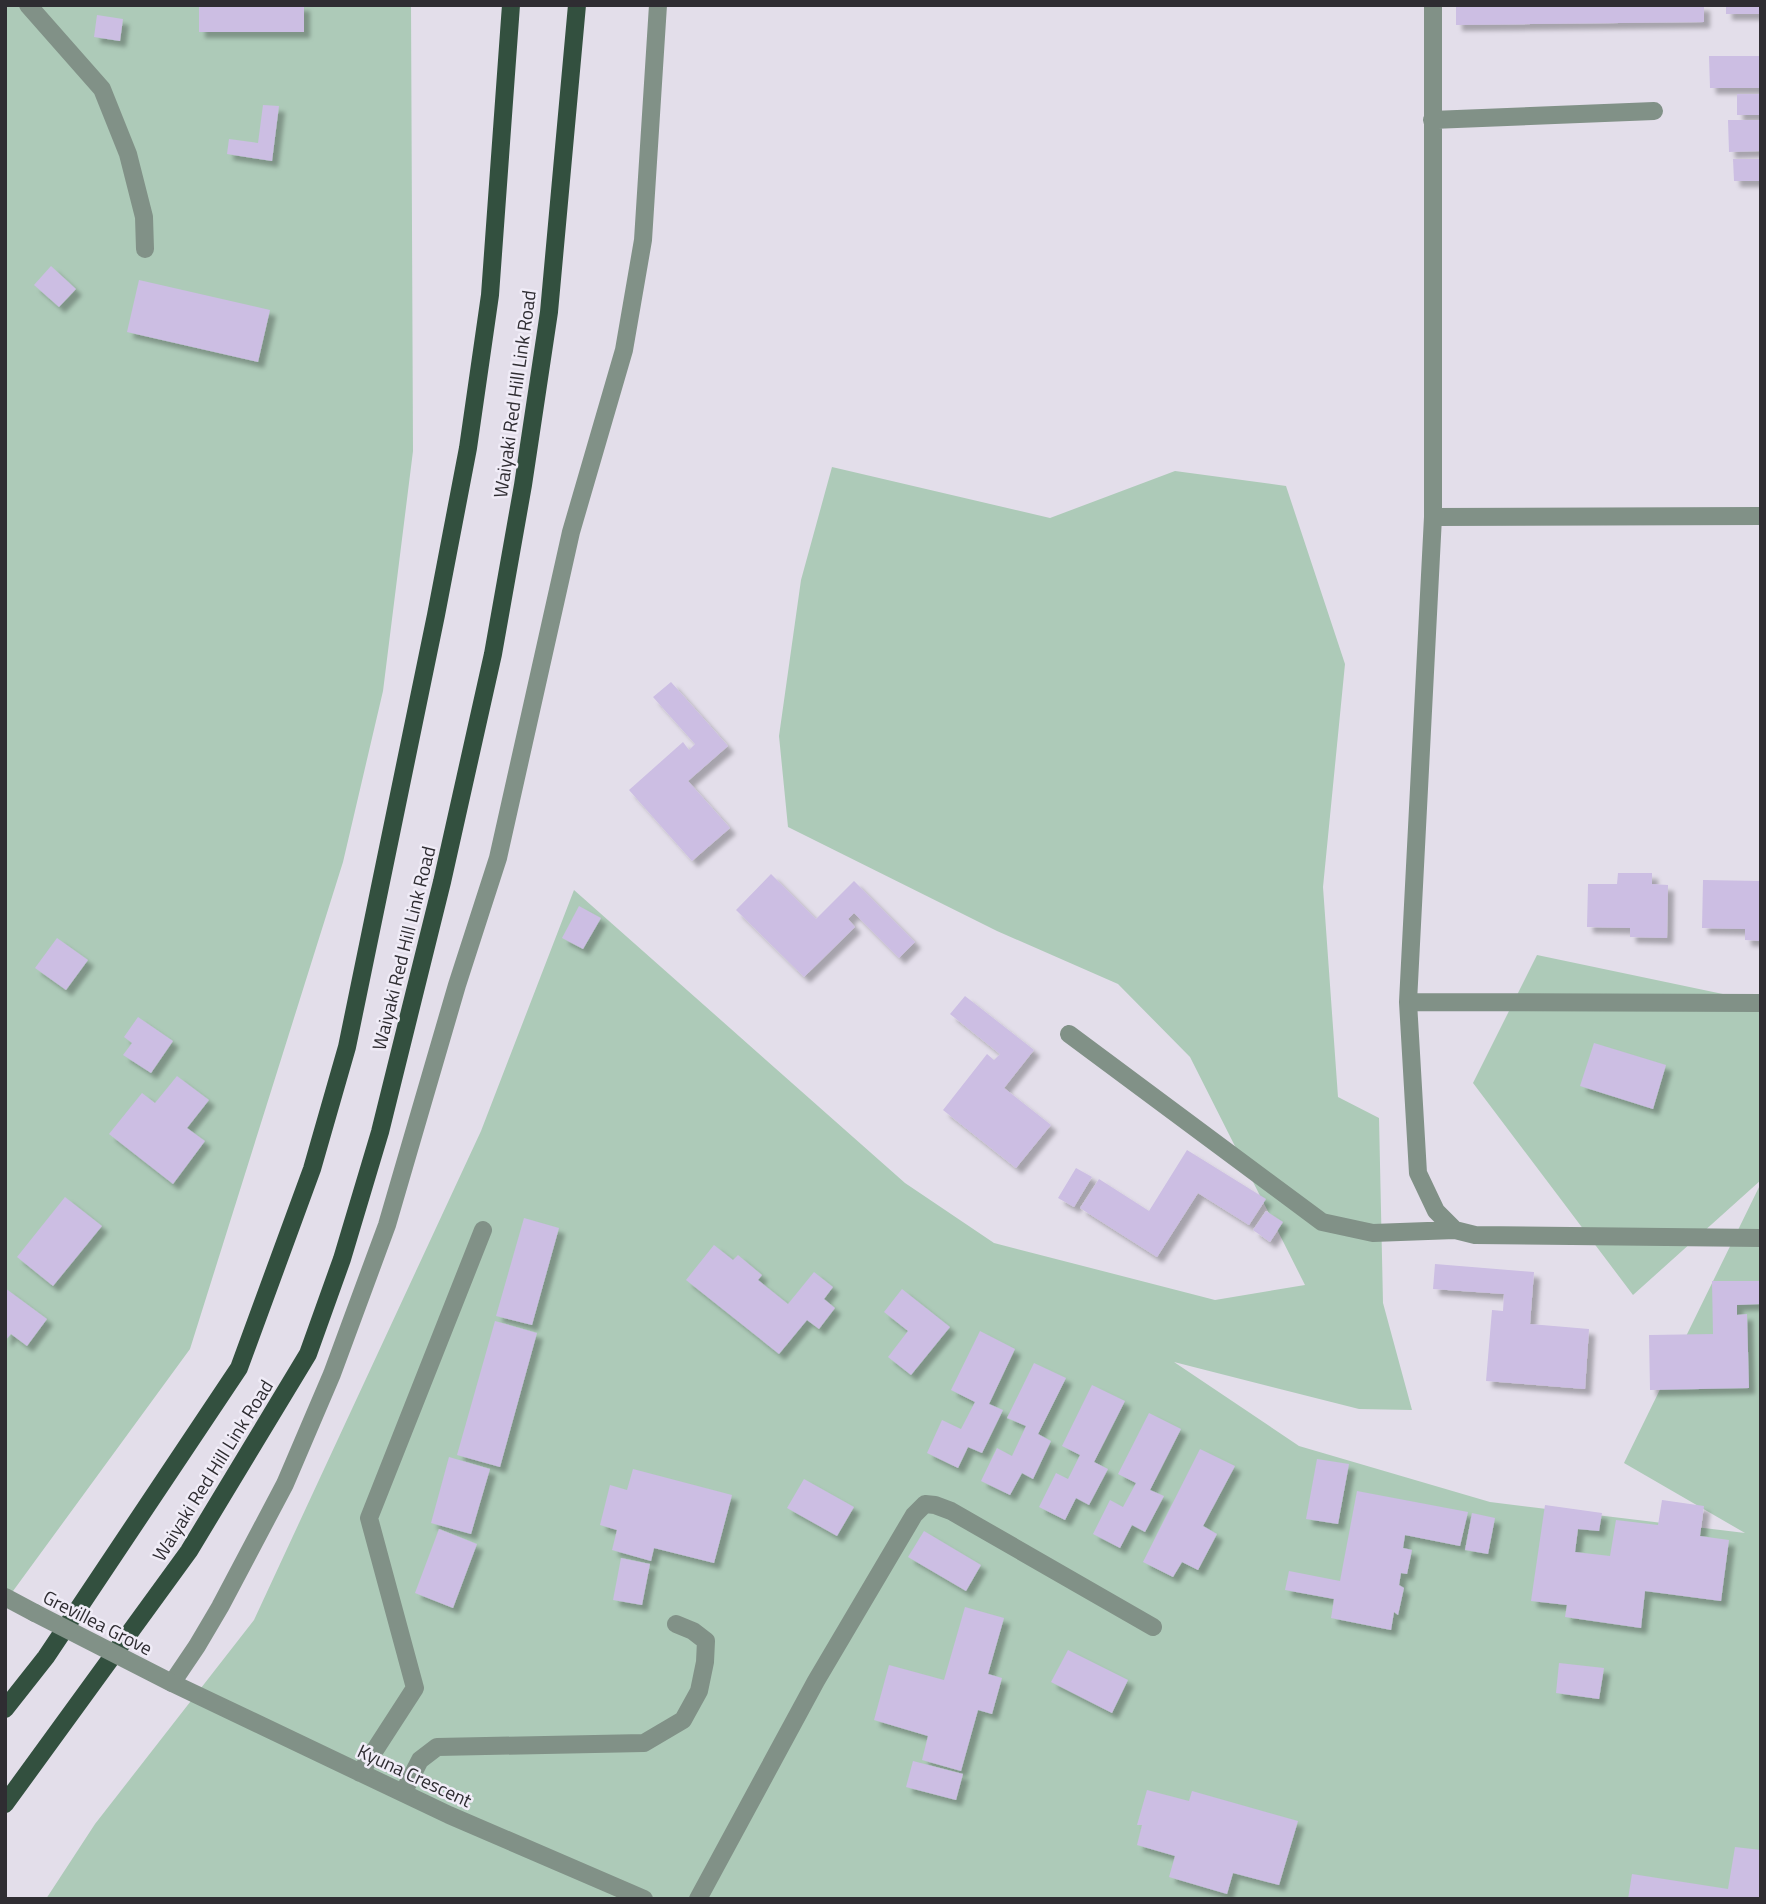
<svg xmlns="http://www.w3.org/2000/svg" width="1766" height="1904" viewBox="0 0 1766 1904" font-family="'Titillium Web',sans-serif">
	<defs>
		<filter id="shadow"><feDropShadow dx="6" dy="6" stdDeviation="2" flood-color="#0004"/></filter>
	</defs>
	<rect width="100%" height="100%" fill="#e3deea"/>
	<path fill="#adcab8" d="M5,5H411L413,451L383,691L343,862L190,1349L5,1602Z
		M832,467L1050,518L1175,471L1286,486L1345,664L1323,887L1338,1097L1379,1118L1383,1303L1412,1410L1359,1409L1174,1362L1299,1446L1490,1502L1745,1533L1624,1463L1761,1183V1899H46L95,1824L254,1620L481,1131L574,890L905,1183L994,1243L1215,1300L1305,1285L1190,1057L1118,984L997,931L788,827L779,736L801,580Z
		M1537,955L1761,1002V1180L1633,1295L1473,1083Z"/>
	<path fill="#ccbee3" filter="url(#shadow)" d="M199,5H304V32H199Z
		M1456,5H1704V22L1456,25Z
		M1726,5H1761V14H1726Z
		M97,15L123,19L120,41L94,37Z
		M1709,56H1761V88H1710Z
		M1737,94H1761V115H1737Z
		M263,105L279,106L272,161L227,154L229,139L258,143Z
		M1728,120H1761V151L1729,152Z
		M1733,159H1761V181H1734Z
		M51,266L76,289L59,307L34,285Z
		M139,280L270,310L258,362L127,332Z
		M671,682L728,746L688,781L730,828L692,861L629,790L683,742L689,750L695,744L653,697Z
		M1618,873H1652V884L1668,885L1667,938L1630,937V928L1587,927L1588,884H1617Z
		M771,874L816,919L854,881L915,942L899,958L854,913L848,919L855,927L804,977L736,910Z
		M1703,880L1761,881V941L1745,940V929L1702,928Z
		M579,906L601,918L583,949L562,938Z
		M57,938L88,960L66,990L35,968Z
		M965,996L1034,1050L1004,1088L1051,1125L1016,1168L943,1110L987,1054L994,1060L1000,1054L950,1014Z
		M138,1017L173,1041L151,1073L123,1055L132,1043L124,1037Z
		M1594,1043L1666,1065L1653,1109L1580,1086Z
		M177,1076L209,1100L187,1128L205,1141L173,1184L109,1134L142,1093L155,1103Z
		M1187,1150L1266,1199L1249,1225L1198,1193L1157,1257L1080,1208L1099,1179L1149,1211Z
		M1076,1168L1092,1177L1074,1207L1058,1198Z
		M65,1197L102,1226L53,1286L17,1257Z
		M1266,1211L1283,1222L1270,1242L1253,1230Z
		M524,1218L559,1228L532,1325L496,1316Z
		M714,1245L733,1260L738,1255L762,1275L758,1280L788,1304L814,1272L833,1287L824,1299L835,1308L819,1329L807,1320L779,1354L686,1280Z
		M1435,1264L1534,1272L1530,1324L1589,1329L1585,1389L1486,1381L1492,1310L1503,1311L1504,1294L1433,1289Z
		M1712,1281H1761V1304L1737,1305V1315L1747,1314L1749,1388L1650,1390L1649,1335L1713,1334Z
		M5,1288L47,1319L27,1346L11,1334L5,1341Z
		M902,1289L950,1327L911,1375L888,1357L908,1331L884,1312Z
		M495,1321L537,1333L500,1467L457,1455Z
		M980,1331L1015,1349L989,1404L1003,1410L982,1453L968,1447L958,1468L927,1453L942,1420L961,1429L975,1402L951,1390Z
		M1034,1363L1066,1378L1038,1434L1051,1441L1033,1479L1022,1473L1010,1495L981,1481L997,1448L1012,1456L1026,1426L1007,1418Z
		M1092,1385L1125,1401L1094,1462L1108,1469L1089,1505L1076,1498L1065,1520L1039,1507L1056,1473L1068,1479L1080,1455L1062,1446Z
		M1149,1413L1181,1429L1150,1490L1164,1496L1145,1532L1132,1525L1120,1548L1093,1534L1110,1500L1123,1507L1136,1483L1118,1474Z
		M1200,1449L1235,1466L1203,1526L1217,1534L1198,1570L1182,1562L1173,1577L1143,1562Z
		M449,1457L490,1469L471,1534L431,1523Z
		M1317,1459L1349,1464L1338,1524L1306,1519Z
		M633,1469L732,1495L714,1563L654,1548L651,1561L612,1550L617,1530L600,1525L610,1485L627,1490Z
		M804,1479L854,1507L837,1536L787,1508Z
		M1357,1491L1468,1512L1460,1546L1405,1535L1403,1548L1412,1550L1407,1574L1401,1573L1399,1585L1404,1588L1398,1615L1394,1612L1391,1630L1331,1618L1334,1599L1285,1590L1289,1571L1340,1581Z
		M1662,1500L1704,1506L1700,1536L1729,1540L1721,1601L1645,1591L1641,1628L1565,1617L1567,1605L1531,1601L1545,1505L1602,1513L1599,1531L1578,1529L1575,1552L1610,1556L1616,1520L1658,1525Z
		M1472,1513L1495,1518L1488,1554L1465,1550Z
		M439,1529L477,1544L453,1608L415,1593Z
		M924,1531L981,1565L966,1591L908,1557Z
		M621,1558L650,1564L642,1605L613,1600Z
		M965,1607L1004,1618L988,1674L1002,1678L992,1714L978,1710L961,1771L922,1760L928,1736L874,1720L889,1665L944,1680Z
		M1068,1650L1128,1680L1112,1713L1051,1682Z
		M1559,1663L1604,1668L1599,1699L1556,1693Z
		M913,1761L963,1774L956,1800L906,1787Z
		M1147,1790L1189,1801L1192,1791L1298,1821L1279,1885L1233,1873L1227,1894L1169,1877L1175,1856L1137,1845L1142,1825H1137Z
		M1735,1847L1761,1850V1899H1628L1632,1874L1728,1889Z"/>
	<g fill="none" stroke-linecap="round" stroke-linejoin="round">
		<path stroke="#819187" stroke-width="18" d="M28,5L102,89L128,154L144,217L145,249
			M1433,5V517L1408,1002L1418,1173L1436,1211L1455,1230L1475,1235L1761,1238
			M1432,120L1654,111
			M1433,517L1761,516
			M1408,1002L1761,1003
			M1069,1034L1322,1222L1373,1233L1455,1230
			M5,1597L35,1613
			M360,1773L415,1688L369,1518L483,1230
			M403,1793L420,1760L437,1747L644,1743L683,1720L699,1691L705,1662L706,1641L693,1631L676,1624
			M644,1899L449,1815L172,1683L197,1646L220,1607L285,1484L332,1374L387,1225L457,985L498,858L571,532L624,350L643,240L658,5
			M698,1899L816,1681L914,1515L925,1504L935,1505L951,1511L1153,1627"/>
		<path stroke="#33503f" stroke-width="18" d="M5,1709L46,1657L239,1368L312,1169L347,1047L436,615L468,448L490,295L511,5
			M5,1804L189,1551L308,1354L342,1259L380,1132L442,882L493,654L523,485L549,312L577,5"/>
		<path stroke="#819187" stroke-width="18" d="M35,1613L172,1683"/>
	</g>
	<g text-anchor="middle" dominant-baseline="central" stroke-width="5" stroke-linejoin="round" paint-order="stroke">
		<g font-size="19" fill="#2f2d32" stroke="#f0ecf7">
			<text transform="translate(514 394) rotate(-82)">Waiyaki Red Hill Link Road</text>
			<text transform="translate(403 948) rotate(-76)">Waiyaki Red Hill Link Road</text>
			<text transform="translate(212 1470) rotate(-58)">Waiyaki Red Hill Link Road</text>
			<text transform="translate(98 1622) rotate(27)">Grevillea Grove</text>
			<text transform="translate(415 1775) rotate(25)">Kyuna Crescent</text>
		</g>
	</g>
	<rect width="1766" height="1904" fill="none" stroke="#2f2d32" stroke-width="14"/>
</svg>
